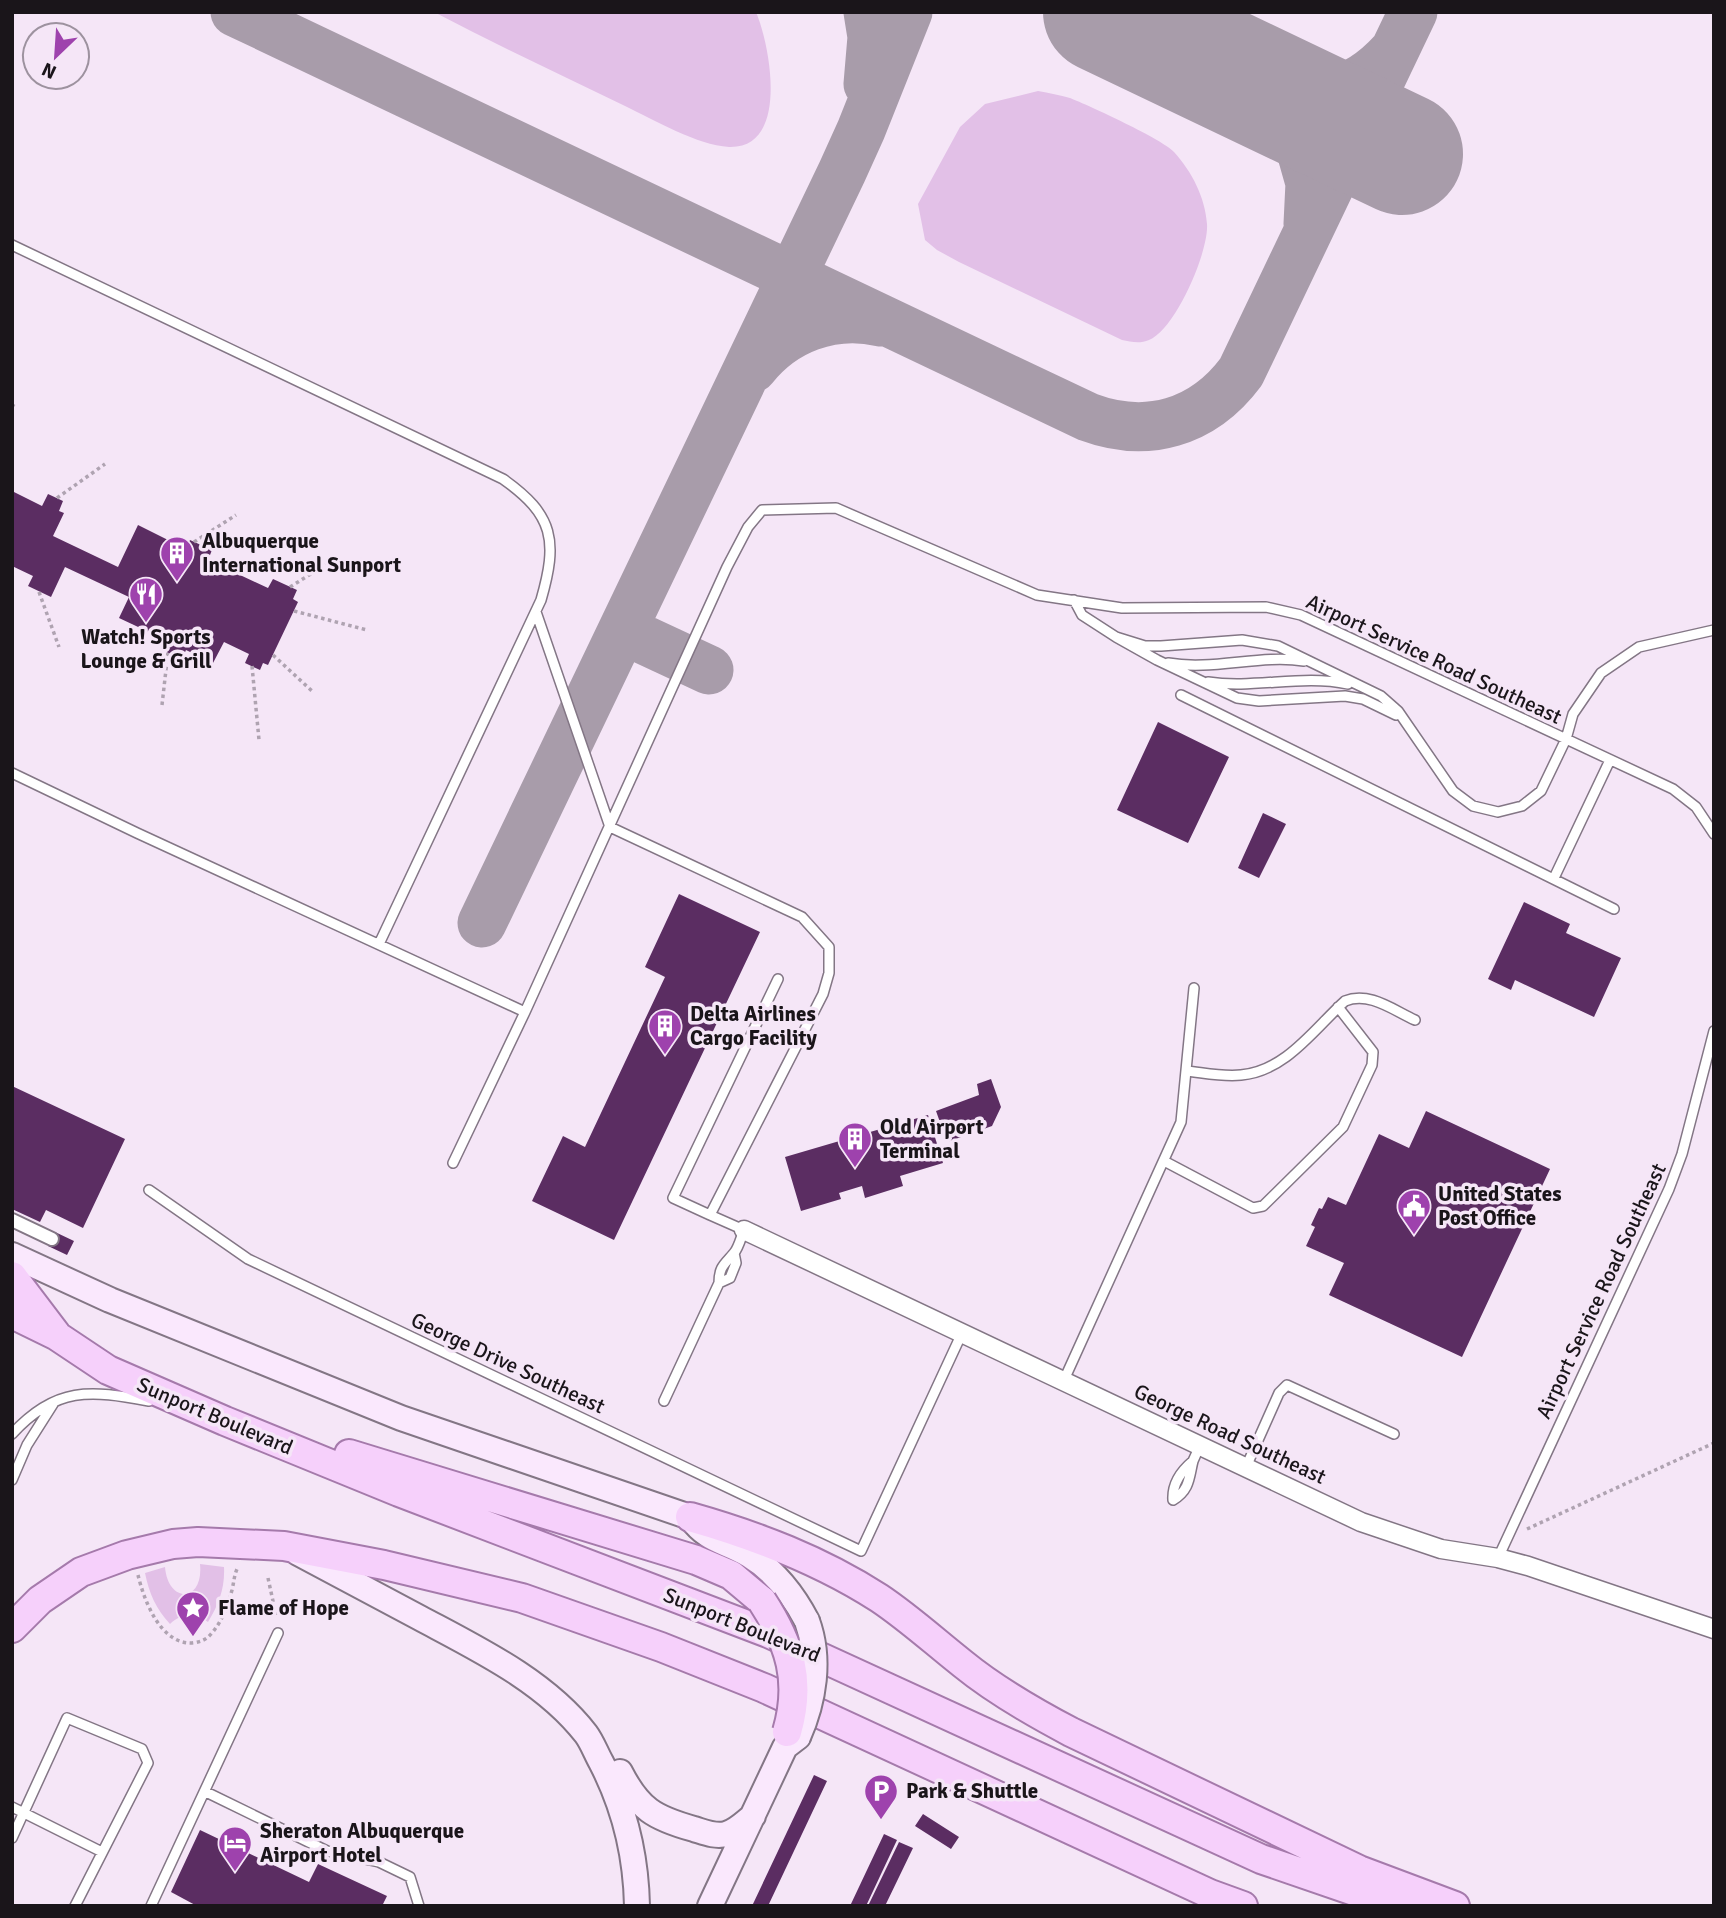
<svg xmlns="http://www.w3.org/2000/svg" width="1726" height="1918" viewBox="0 0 1726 1918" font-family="Signika,sans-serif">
	<rect width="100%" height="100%" fill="#f5e6f7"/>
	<path fill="#e2c0e7" d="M434,12H756C770,45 790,149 729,147C697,145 654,120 625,106C561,75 497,45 434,12Z
		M1038,91C1049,93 1060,95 1070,98C1088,105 1164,140 1174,152C1192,172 1205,197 1207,224C1209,252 1175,330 1149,340C1140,344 1131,342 1122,340L959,262L937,250L925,240L918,204L960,127L985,104Z
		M200,1564L224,1567C225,1588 219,1604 208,1622C195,1612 182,1613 170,1624C156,1609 149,1593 145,1573L165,1567C168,1604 204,1603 200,1564Z"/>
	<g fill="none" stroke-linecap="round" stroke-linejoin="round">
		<path stroke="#a89caa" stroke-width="49" d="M235,12L1088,417C1147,439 1203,423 1241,372L1413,12
			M868,12L872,37L868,84
			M1104,12L1255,84L1281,114L1299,144L1310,183L1308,224
			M1255,84C1313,99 1350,99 1393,52
			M753,368C784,329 832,311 881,322
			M623,630L709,670
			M482,923L842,172L861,130L908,12"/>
		<path stroke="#a89caa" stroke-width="122" d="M1104,12L1402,154"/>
	</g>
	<path fill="#5b2d62" d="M12,491L42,506L48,494L63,501L59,511L64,513L53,536L118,567L138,525L186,549L190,540L212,550L208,560L268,588L273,579L297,590L293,599L298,602L268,665L263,663L260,670L245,663L249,654L224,642L213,663L186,650L182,659L164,651L168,641L119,618L129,597L65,567L51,597L28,586L33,576L12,566Z
		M1158,722L1229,757L1188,843L1117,810Z
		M1263,813L1286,824L1259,878L1238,868Z
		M679,894L760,932L614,1240L532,1201L563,1136L585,1147L665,977L645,967Z
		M1524,902L1570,924L1566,933L1621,958L1594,1017L1515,980L1511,990L1488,979Z
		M991,1079L1001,1107L992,1126L947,1142L936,1111L979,1095L977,1084Z
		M12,1086L125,1139L83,1228L46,1210L40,1222L12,1209Z
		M1426,1111L1550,1169L1462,1357L1329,1295L1344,1263L1306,1246L1315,1227L1311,1225L1319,1208L1322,1209L1328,1197L1346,1205L1379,1134L1409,1148Z
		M928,1115L943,1163L900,1176L903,1186L865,1198L862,1186L839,1193L841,1199L801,1211L785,1157Z
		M55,1232L74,1241L67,1255L48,1246Z
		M814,1775L827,1781L768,1906H752Z
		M923,1814L959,1837L951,1849L915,1826Z
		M200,1830L309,1882L318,1864L387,1896L382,1906H197L171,1892Z
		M884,1834L897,1840L866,1906H850Z
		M899,1842L913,1848L885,1906H868Z"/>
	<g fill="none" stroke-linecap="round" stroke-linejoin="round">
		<g stroke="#837685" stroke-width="12">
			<path id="service" d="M12,245L503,479C554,515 558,541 541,600L379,944
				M1074,600L1082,615L1116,637L1157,660L1237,698L1259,701L1345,696L1363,699L1396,715
				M536,612L610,827L802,917L829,947V973L823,994L710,1215L744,1230C741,1237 739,1247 734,1253C725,1264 719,1266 719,1283L664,1401
				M1116,637L1145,646H1161L1242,640L1278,646L1381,696L1398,711L1453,791L1473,806L1498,812L1522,806L1541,791L1566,739L1573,714L1601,673L1639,647L1714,630
				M1168,663C1213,671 1260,654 1304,661
				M1208,682C1255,689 1302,674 1348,684
				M1181,695L1614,909
				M12,773L137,833L525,1012
				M1554,878L1610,760
				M1187,1071C1205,1073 1223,1077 1241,1075C1286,1071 1314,1029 1345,1001C1369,991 1393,1010 1415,1020
				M1164,1161L1253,1208L1263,1206L1343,1127L1372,1065L1373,1052L1338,1007
				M453,1163L525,1012L727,567L748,527L762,510L836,508L1037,595L1122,608L1266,607L1301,615L1673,789L1696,807L1714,834
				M149,1190L248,1259L861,1551L962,1333
				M710,1215L673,1198L778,979
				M719,1283L730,1278L736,1263L734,1253
				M1064,1380L1181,1122L1194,988
				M12,1434C56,1386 90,1390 149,1401
				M1246,1467L1279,1393L1287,1385L1394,1434
				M12,1480L27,1445L53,1404
				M1173,1500C1190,1490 1189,1477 1193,1461C1195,1456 1198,1450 1201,1445
				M1173,1500C1172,1483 1181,1471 1193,1461
				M1498,1558L1669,1189L1682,1154L1714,1031
				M206,1792L327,1851L379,1862L410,1877L419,1906
				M12,1807L102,1852
				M12,1838L67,1718L142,1749L148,1763L75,1906
				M151,1906L278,1633"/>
		</g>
		<g stroke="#837685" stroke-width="16">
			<path id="pedestrian" d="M12,1220L52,1239"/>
		</g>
		<g stroke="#837685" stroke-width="21">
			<path id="minor" d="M744,1230L1361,1522L1441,1549L1498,1558L1528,1566L1714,1629"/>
		</g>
		<g stroke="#837685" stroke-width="28">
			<path id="secondary" d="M12,1255L110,1300L401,1418L690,1517C708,1542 724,1540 749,1555C775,1571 793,1594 807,1621
				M298,1553C339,1575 379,1596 420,1618C478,1649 545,1681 586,1734C592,1742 596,1753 601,1762C625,1808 636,1855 637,1906
				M620,1772C639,1809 654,1818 694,1829C704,1832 715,1837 726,1834C737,1831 745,1822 753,1816
				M710,1906L785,1747L798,1737"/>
		</g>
		<g stroke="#a57aab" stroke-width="32">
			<path id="primary" d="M12,1276L56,1334
				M12,1314L57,1336L108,1370L225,1421L399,1492L768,1633L1261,1859L1360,1893L1430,1906
				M349,1454L696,1560L731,1575L762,1601
				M690,1517C757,1536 820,1560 879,1598C909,1618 935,1642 963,1664C996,1691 1033,1712 1071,1732L1359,1870L1455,1906
				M12,1628L40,1600L81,1572L127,1555L173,1544L198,1542L284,1546L384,1565L522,1598L661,1647L764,1688L1210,1894L1243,1906"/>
		</g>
		<path stroke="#afa3b1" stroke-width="3.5" stroke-dasharray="3.5 3.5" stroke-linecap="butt" d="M12,407L14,404
			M57,498L105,464
			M194,542L236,515
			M290,587L330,562
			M39,592L59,647
			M294,611L367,630
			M273,655L312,691
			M252,666L259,740
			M162,705L168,652
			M1527,1529L1714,1443
			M138,1575C144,1600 160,1644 192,1643C200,1642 206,1640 211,1634C222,1622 228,1605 232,1590C234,1582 234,1576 237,1569
			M268,1578L276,1615"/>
		<use href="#service" stroke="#fff" stroke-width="9"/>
		<use href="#pedestrian" stroke="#fff" stroke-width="12"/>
		<use href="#minor" stroke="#fff" stroke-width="18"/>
		<use href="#secondary" stroke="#fae8fd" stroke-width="24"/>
		<use href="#primary" stroke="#f6d0fb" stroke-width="28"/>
		<g stroke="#837685" stroke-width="28" stroke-linecap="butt">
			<path id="secondary-bridge" d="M798,1737C814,1701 821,1659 807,1621"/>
		</g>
		<g stroke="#a57aab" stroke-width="32" stroke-linecap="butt">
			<path id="primary-bridge" d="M762,1601C790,1644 802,1681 787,1732"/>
		</g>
		<use href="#secondary-bridge" stroke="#fae8fd" stroke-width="24"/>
		<use href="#primary-bridge" stroke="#f6d0fb" stroke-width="28"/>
	</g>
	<defs>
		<g id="building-pin" transform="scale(1.75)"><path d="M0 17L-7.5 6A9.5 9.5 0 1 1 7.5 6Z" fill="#9e42ad" stroke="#f5e6f7"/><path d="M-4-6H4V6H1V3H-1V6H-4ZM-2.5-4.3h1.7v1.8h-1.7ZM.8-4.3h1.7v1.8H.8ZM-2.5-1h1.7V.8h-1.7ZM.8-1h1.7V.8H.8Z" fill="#fff"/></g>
		<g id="restaurant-pin" transform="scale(1.75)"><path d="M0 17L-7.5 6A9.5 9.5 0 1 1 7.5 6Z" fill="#9e42ad" stroke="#f5e6f7"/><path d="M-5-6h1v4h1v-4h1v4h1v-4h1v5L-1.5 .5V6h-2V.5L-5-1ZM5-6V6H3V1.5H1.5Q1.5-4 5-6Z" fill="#fff"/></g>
		<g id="civic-pin" transform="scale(1.75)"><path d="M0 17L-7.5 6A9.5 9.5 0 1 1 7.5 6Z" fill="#9e42ad" stroke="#f5e6f7"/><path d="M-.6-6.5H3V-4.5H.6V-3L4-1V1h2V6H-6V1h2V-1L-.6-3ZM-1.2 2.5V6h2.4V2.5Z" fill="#fff"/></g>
		<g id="sight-pin" transform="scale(1.75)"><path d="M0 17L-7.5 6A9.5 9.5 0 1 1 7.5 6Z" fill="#9e42ad" stroke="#f5e6f7"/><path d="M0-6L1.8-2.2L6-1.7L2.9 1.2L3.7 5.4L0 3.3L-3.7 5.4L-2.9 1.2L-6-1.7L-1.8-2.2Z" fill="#fff"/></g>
		<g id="parking-pin" transform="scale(1.75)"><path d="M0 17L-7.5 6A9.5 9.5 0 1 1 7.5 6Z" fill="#9e42ad" stroke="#f5e6f7"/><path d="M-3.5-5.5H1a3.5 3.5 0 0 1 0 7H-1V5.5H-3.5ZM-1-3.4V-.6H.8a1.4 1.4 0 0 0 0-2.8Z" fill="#fff"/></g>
		<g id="hotel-pin" transform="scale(1.75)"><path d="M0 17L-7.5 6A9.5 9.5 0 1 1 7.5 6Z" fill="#9e42ad" stroke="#f5e6f7"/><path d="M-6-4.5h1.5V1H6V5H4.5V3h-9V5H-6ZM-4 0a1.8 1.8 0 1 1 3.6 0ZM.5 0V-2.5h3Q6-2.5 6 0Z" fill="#fff"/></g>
	</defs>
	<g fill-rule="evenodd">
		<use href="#building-pin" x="177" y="553"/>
		<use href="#restaurant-pin" x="146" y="594"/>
		<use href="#building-pin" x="665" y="1026"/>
		<use href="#building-pin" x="855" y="1139"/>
		<use href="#civic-pin" x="1414" y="1206"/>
		<use href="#sight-pin" x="193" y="1608"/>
		<use href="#parking-pin" x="881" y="1791"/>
		<use href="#hotel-pin" x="235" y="1843"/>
	</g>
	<g text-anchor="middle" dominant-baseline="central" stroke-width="7" stroke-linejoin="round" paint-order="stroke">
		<g font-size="21" font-weight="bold" fill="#1a151a" stroke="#f5e6f7" text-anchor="start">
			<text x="202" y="541">Albuquerque<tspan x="202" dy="24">International Sunport</tspan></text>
			<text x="146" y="637" text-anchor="middle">Watch! Sports<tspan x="146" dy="24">Lounge &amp; Grill</tspan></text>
			<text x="690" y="1014">Delta Airlines<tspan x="690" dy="24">Cargo Facility</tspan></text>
			<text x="880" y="1127">Old Airport<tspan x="880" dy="24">Terminal</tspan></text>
			<text x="1438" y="1194">United States<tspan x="1438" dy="24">Post Office</tspan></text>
			<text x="218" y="1608">Flame of Hope</text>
			<text x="906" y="1791">Park &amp; Shuttle</text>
			<text x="260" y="1831">Sheraton Albuquerque<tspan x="260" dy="24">Airport Hotel</tspan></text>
		</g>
		<g font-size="21" fill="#1a151a" stroke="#f5e6f7">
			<text transform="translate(1434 659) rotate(25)">Airport Service Road Southeast</text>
			<text transform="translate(1601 1291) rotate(-65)">Airport Service Road Southeast</text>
			<text transform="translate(508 1363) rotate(25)">George Drive Southeast</text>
			<text transform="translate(215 1416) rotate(23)">Sunport Boulevard</text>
			<text transform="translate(1230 1434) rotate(25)">George Road Southeast</text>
			<text transform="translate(742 1625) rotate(22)">Sunport Boulevard</text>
		</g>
	</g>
	<rect width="1726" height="1918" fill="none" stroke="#1a151a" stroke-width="28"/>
	<g transform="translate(56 56) rotate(205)"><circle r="33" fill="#f5e6f7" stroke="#9d929f" stroke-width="2"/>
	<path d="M0-5L12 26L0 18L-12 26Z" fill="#9e42ad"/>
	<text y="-10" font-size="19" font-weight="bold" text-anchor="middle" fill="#1a151a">N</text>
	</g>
</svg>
